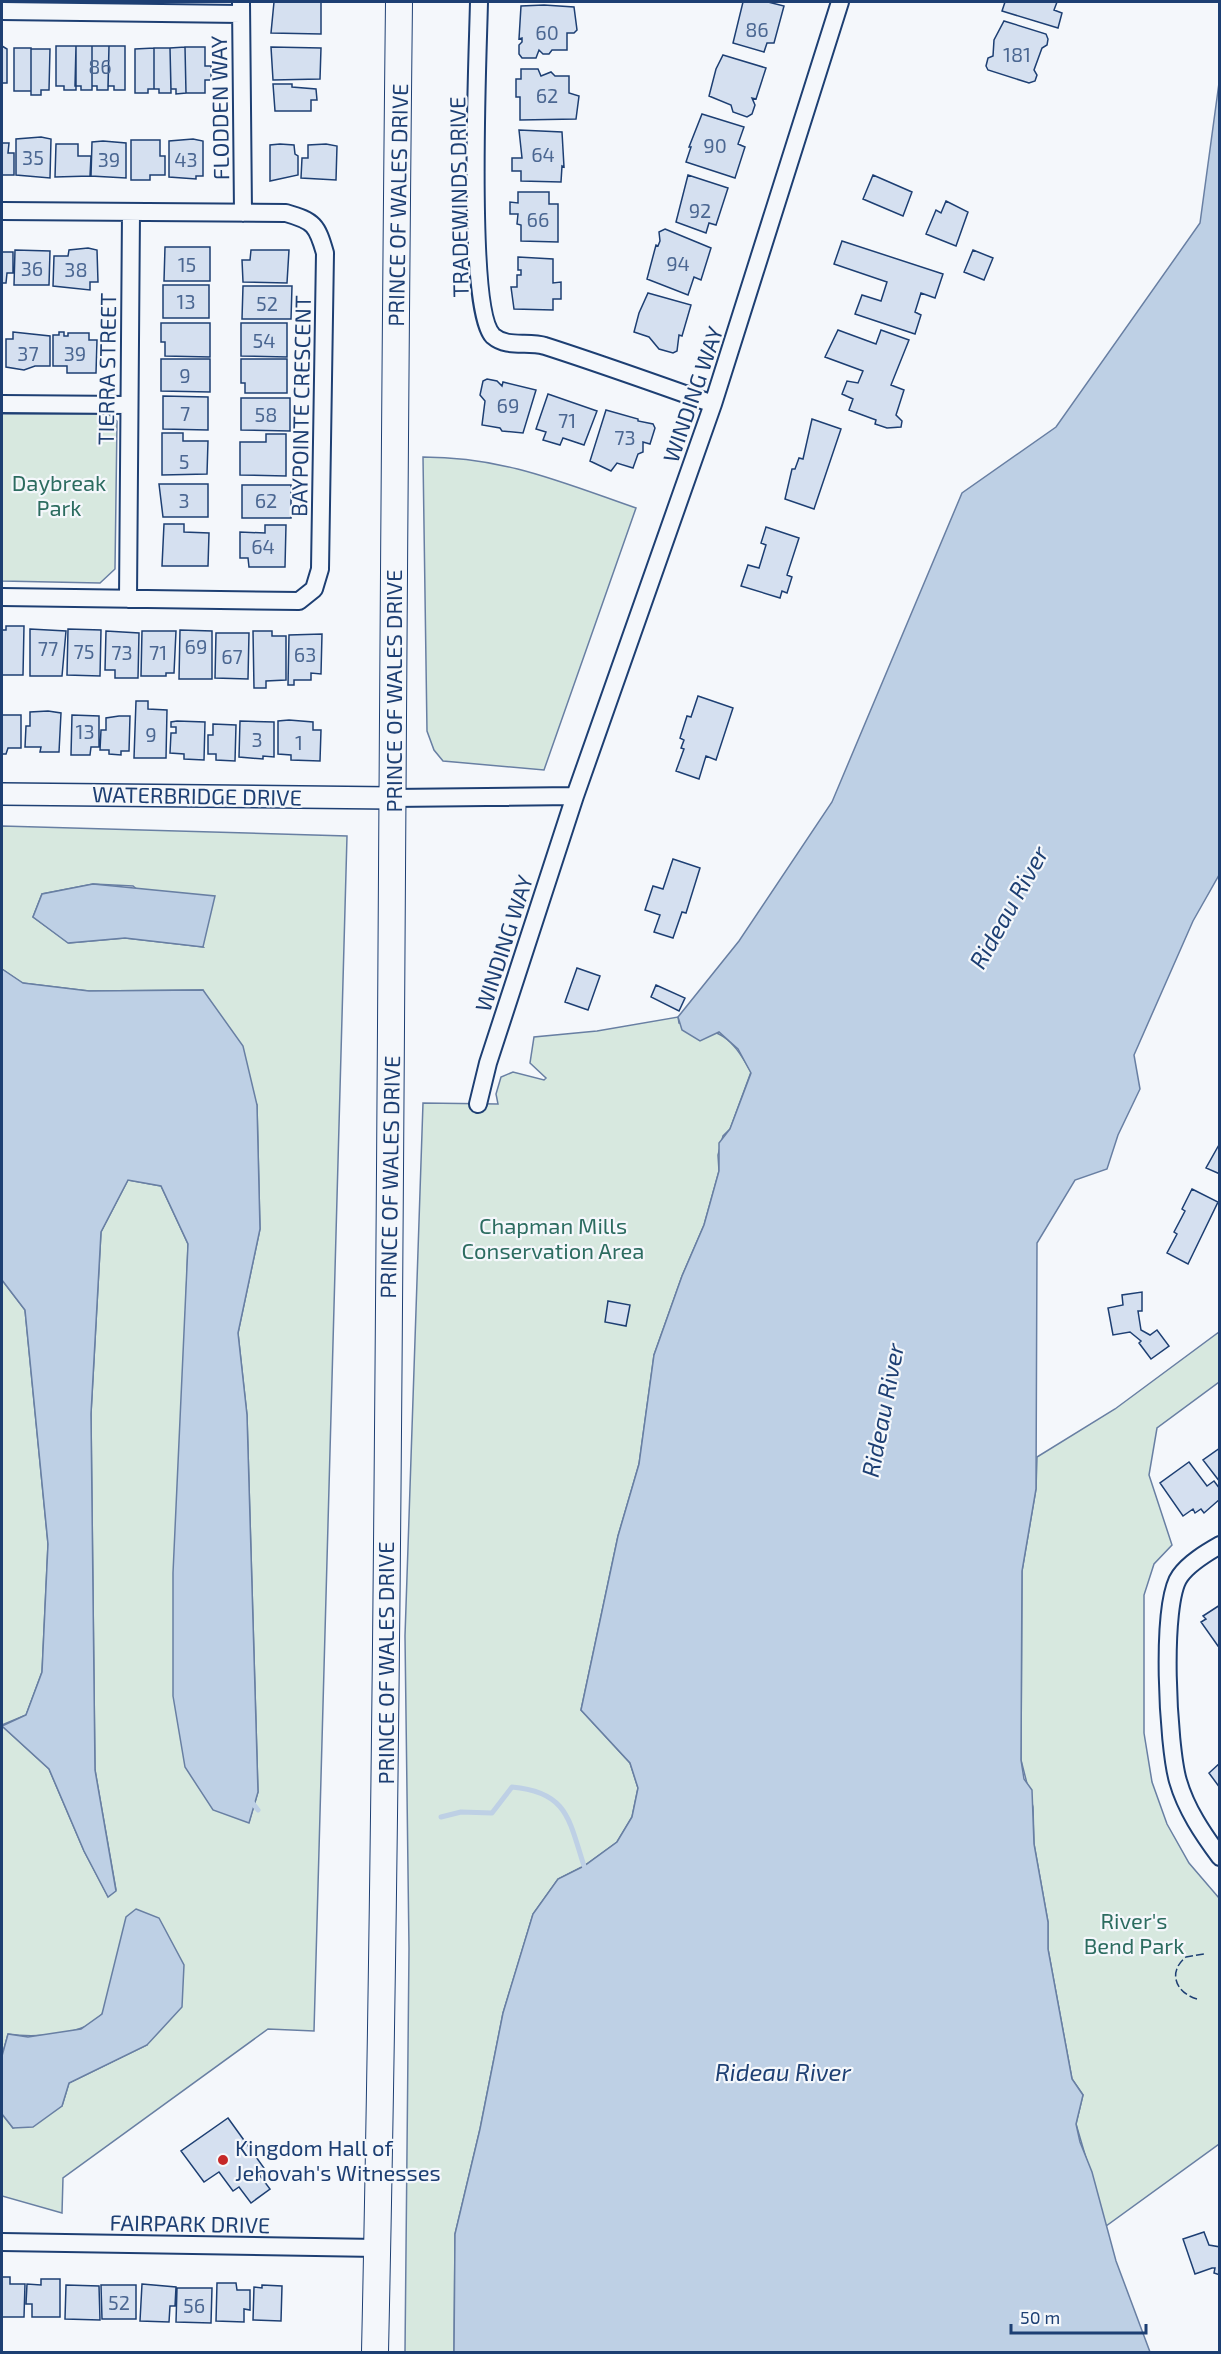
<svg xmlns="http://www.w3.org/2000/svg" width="1221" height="2354" viewBox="0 0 1221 2354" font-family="'Exo 2',sans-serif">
	<rect width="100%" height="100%" fill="#f4f7fb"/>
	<path fill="#d7e8df" stroke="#687fa3" stroke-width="1.5" fill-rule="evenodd" d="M2,414H108L117,421L115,569L100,583L2,581Z
		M423,457C504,457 561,482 636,508L544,770L443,761L434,750L427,731Z
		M2,826L347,836L314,2031L268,2029L63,2178L62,2213L2,2196V2114L13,2128L62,2106L69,2083L147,2045L113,1973C110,1985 108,2005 102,2014C86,2036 32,2038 8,2034L2,2056V1726L49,1769L84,1851L108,1896L116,1890L95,1770L91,1414L101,1232L128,1180L161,1186L188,1244L185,1332L249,1822L258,1792L247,1415L238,1333L260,1229L257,1105L203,990L89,991L22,983L2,969ZM93,884L133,886L203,947L125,938L69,943L33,917L42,894Z
		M678,1017L679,1023C722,1032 729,1033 751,1072L730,1129L723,1136L718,1155L719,1171L704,1225L682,1276L654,1355L639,1464L618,1536L581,1710L630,1763L638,1788L632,1817L617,1842L584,1866L558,1879L533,1914L503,2013L480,2129L455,2234L454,2352H405L409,1949L405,1636L423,1103L498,1104L496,1094L501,1077L513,1072L544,1080L546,1078L530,1063L534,1037L597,1031Z
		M2,1280L25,1310L48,1544L42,1672L26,1715L2,1725Z
		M1219,1332V1382L1157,1428L1149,1475L1172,1545L1154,1564L1144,1595V1733L1152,1782L1167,1824L1189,1863L1219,1898V2144L1106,2226L1076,2124L1083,2095L1072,2079L1048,1949V1922L1034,1844L1033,1807L1021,1760L1022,1571L1036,1489L1037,1457L1115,1409Z"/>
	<path fill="#bed0e5" stroke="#687fa3" stroke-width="1.5" d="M1219,83V875L1193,921L1134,1055L1140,1089L1118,1135L1107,1169L1075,1180L1037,1243L1036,1489L1022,1571L1021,1760L1024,1779L1032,1790L1034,1844L1048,1922V1949L1072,2079L1083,2095L1076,2124L1080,2142L1092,2172L1116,2261L1150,2352H454L455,2234L480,2129L503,2013L533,1914L558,1879L584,1866L617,1842L632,1817L638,1788L630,1763L581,1710L618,1536L639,1464L654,1355L682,1276L704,1225L719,1171V1143L730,1129L751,1073L738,1049L719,1032L700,1041L682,1030L678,1017L739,941L832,802L962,493L1056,427L1200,223Z
		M93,884L215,896L203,947L125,938L68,943L33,917L42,894Z
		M2,969L23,983L89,991L203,990L243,1046L257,1105L260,1229L238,1333L247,1415L258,1792L249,1823L213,1810L185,1767L173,1696V1573L188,1244L161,1186L128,1180L101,1232L91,1414L95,1770L116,1891L108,1897L84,1851L49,1769L2,1726L26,1715L42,1672L48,1544L25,1310L2,1280Z
		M136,1909L159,1918L184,1965L182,2007L147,2045L69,2083L62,2106L33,2127L13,2128L2,2114V2056L8,2034L28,2037L81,2029L102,2014L126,1917Z"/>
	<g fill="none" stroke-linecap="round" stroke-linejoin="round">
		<path stroke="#bed0e5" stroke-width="5" d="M251,1801L258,1810
			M441,1817L461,1812L492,1813L512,1787C568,1792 569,1820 584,1866"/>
	</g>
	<path fill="#d5e0f0" stroke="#1d3f73" stroke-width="1.5" d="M274,2H321V34L271,33Z
		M743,2H768L784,6L774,43H767L764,52L733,43Z
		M1005,2H1057L1054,10L1062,13L1058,28L1002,11Z
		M544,5L574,7L577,30L574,33H567V50H552L549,54H543L539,50L536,58H522L519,54V45L522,42V38L519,39L521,6Z
		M1004,21L1046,34L1048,39L1047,45L1042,48L1034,70L1037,75L1035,81L1029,83L988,70L986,66L988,58L993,56L994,40Z
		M2,46L7,49V83H2Z
		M56,46H76V90H64V86H56Z
		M76,46H92V90H81V86H75Z
		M92,46H109L108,90H97V86H92Z
		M109,46H125V90H114V86H108Z
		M185,47H205V66H211V80H205V93H186Z
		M185,47L186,93L176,94V89H171L170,48Z
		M271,47L321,48L320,79L273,80Z
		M14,48H31V91H14Z
		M154,48H170L171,93H159V89H154Z
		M154,48V89H148V93H135V49Z
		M31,49H50L49,90H41V95H31Z
		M723,55L766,68L756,99L752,98L755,105L752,114L747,117L733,112L731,105L709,96L716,69Z
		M521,69H538L541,76L551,72L555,76H569V93L579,96L576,119L520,120V97H516V79H521Z
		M273,84H292V87L316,89L317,100H311V111H275Z
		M702,114L744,127L738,144L745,147L735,178L686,162L691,147H689Z
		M519,130L562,132L564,167L562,166L561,182L521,181V171H512V158H522Z
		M41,137L51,139L50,178L16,175V139Z
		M193,139L203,141V176H196V179L169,177V141Z
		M131,140H160V156H165V175H150V180H131Z
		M103,141L126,143V178L91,176L92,142Z
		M2,143H9L8,153H14V175H2Z
		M56,144H78V156H91L90,176L55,177Z
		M280,144L294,145L295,154L298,156V175L270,181V145Z
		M326,144L337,146L336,180L301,178L302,158H308V145Z
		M688,175L728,188L716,225L709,223L706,233L676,222Z
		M873,175L912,192L903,216L863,199Z
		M518,192H549V204H558V242L521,241V225L517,224L518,214H510V202L518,203Z
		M946,201L968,212L956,246L926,234L936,210L941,213Z
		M665,229L711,248L701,280L694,277L688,295L647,279L656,245L658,246L660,241L659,232Z
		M842,241L943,274L935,298L921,293L915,312L921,315L915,334L855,314L862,295L881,301L887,282L834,264Z
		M165,247H210V281H164Z
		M88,248L97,250L98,282H90V290L53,286L54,256H68L69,250Z
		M15,250L50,251L49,285H14Z
		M251,250H289L287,283L243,282L242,260H250Z
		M973,250L993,258L984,280L964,272Z
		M2,252H13V273H7L6,283H2Z
		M518,257L553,259V283L561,282V299H553V310L514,309L511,287H517V275H521V270H518Z
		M163,285H209V318H163Z
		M243,286H292L291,319H242Z
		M648,293L691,305L682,336L679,335L677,351L673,353L659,349L649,337L634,332L639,313Z
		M161,323H210V357L165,356V342H161Z
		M241,323H287V357L241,356Z
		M838,330L876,344L881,330L909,340L891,385L904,390L896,415L902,421L901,427L887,428L875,424L876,420L849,410L853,399L842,394L847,381L858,383L863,371L825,357Z
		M13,332L50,336V366H35L24,370L6,367V339H13Z
		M59,332H64V336H68V333H89V340H97L96,373H67V366H53V335H59Z
		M161,359H210V392L161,391Z
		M241,359H287V393H245V383H241Z
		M487,379L497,381L502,386L503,382L536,390L523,433L502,431L500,428L482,425L485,401L480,395L483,381Z
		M548,394L597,411L584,445L563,438L560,445L543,440L546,432L536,429Z
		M163,396L208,397V430L163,429Z
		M241,398H290V431L241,430Z
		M606,410L638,419V421L653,424L655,428L650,444L643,442V452L638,454L633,468L617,463L611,471L590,461Z
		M812,419L841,429L814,509L785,499L792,469H795L799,458L803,459Z
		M162,433H183V441H208L207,474L162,475Z
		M266,434H286V476L240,475V442H266Z
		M159,484H208V517H163Z
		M242,485H291V518H242Z
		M164,524H184V532L209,533L208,566H162Z
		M265,525H286L285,567H249L248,558H240V532L265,533Z
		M766,527L799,538L787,575L792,577L787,593L782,591L780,598L741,586L748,565L759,568L766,545L761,543Z
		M6,626H24L23,675H2V630H6Z
		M30,629L66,631L62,676H30Z
		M68,629L101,630L100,676L67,675Z
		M180,630L212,631V679H179Z
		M106,631L139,633L138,678H115V670H105Z
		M142,631H176L174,673H166V676H141Z
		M253,631H272V636H286V680L266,681V688H254Z
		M216,633H249L248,679L215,678Z
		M322,634L321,674L311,673V680H294V685H288L289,635Z
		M698,696L733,708L716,760L706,756L699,779L676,771L684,749L681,748L684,740L680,738L687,716L691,717Z
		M136,701H148V709L167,710L166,758H134Z
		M48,711L61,713L59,752H40L41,747H25L26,726H30V712Z
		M2,715H21V748H8L6,754H2Z
		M72,715L99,716V747H91L90,755H71Z
		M119,716H130L129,751H121V755L109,754V750H100L101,730H106V718Z
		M289,720L313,722V730H321L320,761L291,760V755L278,754V721Z
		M177,721L205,722L204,760L184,759V754L170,753L171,733H176V727H171V722Z
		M240,721L274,722V757L263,756V759L239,757Z
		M213,724L236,725L235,761L216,760V754H208V735H213Z
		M673,859L700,868L686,913L682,912L673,938L654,932L660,915L645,910L653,886L663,889Z
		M577,968L600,976L588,1010L565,1002Z
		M656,985L685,998L679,1011L651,997Z
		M1220,1143V1174L1206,1168Z
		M1192,1189L1218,1202L1188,1264L1167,1253L1177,1234L1174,1232L1185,1211L1182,1209Z
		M1142,1292V1311H1138L1141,1330L1150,1335L1157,1330L1169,1346L1151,1359L1139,1343L1141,1341L1130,1332L1113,1335L1108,1308L1123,1305L1122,1295Z
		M608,1301L630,1305L626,1326L605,1322Z
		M1220,1448V1482L1203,1460Z
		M1189,1462L1207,1486L1214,1481L1220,1489V1499L1204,1513L1201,1509L1195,1513L1193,1509L1183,1516L1160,1483Z
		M1220,1605V1645L1218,1646L1201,1622L1206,1619L1203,1616Z
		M1220,1763V1788L1209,1773Z
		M228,2118L264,2168L258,2173L270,2189L251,2203L239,2187L233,2191L219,2172L204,2182L181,2151Z
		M1204,2232L1209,2245L1220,2247V2275L1214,2273L1215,2268H1212L1195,2274L1183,2239Z
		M2,2277H10V2284H25L24,2317H2Z
		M41,2279H60V2317H32V2304H26L27,2284L41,2285Z
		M217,2283H236L237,2290H250V2310L244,2309V2322L216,2321Z
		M142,2284L176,2287L175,2306H170L169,2322L140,2321Z
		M66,2285L99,2286L100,2320L65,2319Z
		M101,2285H136V2319H102Z
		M262,2285L282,2286L281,2321L253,2320L254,2287L262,2288Z
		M177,2288H212L211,2323L176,2322Z"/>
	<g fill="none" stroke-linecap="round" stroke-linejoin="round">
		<g stroke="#1d3f73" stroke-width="20">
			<path id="minor" d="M241,2L243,213
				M479,2C478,52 466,309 493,336C508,349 528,340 545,346C601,364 657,384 713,404
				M2,11L241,14
				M2,211L286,213C314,221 317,225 325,253L320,569L314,589L299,601L2,597
				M2,404L128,405
				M128,599L131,212
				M392,798L575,796
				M478,1104L488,1063L575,796L713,404L840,2
				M1220,1545C1206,1553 1189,1563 1180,1576C1160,1603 1168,1747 1178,1781C1186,1809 1203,1834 1220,1857
				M2,2242L377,2248"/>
		</g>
		<g stroke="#1d3f73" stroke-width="24">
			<path id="tertiary" d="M2,794L392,798"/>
		</g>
		<g stroke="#1d3f73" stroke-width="28">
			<path id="primary" d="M375,2352C392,1569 390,785 399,2"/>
		</g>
		<use href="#minor" stroke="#f4f7fb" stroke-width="16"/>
		<use href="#tertiary" stroke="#f4f7fb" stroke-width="21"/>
		<use href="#primary" stroke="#f4f7fb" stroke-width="26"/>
		<path stroke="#1d3f73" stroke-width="1.5" stroke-dasharray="8 3" stroke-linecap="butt" d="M1197,1999C1176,1993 1167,1972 1186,1957L1204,1954"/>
	</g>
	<circle fill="#c62828" stroke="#f4f7fb" stroke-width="2" cx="223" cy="2160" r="6"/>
	<g text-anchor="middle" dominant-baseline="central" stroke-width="4.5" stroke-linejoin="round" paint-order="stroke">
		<g font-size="20" fill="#4b6792">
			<text x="757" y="29">86</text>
			<text x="547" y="32">60</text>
			<text x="1017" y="54">181</text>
			<text x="100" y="66">86</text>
			<text x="547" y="95">62</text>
			<text x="715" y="145">90</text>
			<text x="543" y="154">64</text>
			<text x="33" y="157">35</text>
			<text x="109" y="159">39</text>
			<text x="186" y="159">43</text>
			<text x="700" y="210">92</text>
			<text x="538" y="219">66</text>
			<text x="678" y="263">94</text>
			<text x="187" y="264">15</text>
			<text x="32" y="268">36</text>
			<text x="76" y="269">38</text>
			<text x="186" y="301">13</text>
			<text x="267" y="303">52</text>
			<text x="264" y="340">54</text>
			<text x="28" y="353">37</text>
			<text x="75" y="353">39</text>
			<text x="185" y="375">9</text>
			<text x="508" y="405">69</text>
			<text x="185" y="413">7</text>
			<text x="266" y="414">58</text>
			<text x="567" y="420">71</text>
			<text x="625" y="437">73</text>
			<text x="184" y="461">5</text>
			<text x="184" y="500">3</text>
			<text x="266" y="500">62</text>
			<text x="263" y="546">64</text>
			<text x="196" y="646">69</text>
			<text x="48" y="648">77</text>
			<text x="84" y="651">75</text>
			<text x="122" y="652">73</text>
			<text x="158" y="652">71</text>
			<text x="305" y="654">63</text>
			<text x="232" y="656">67</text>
			<text x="85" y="731">13</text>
			<text x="151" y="734">9</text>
			<text x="257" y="739">3</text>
			<text x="299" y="742">1</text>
			<text x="119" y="2302">52</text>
			<text x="194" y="2305">56</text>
		</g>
		<g font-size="22" fill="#1d3f73" stroke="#f4f7fb">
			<text transform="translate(219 108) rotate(-91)">FLODDEN WAY</text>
			<text transform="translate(458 197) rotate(-91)">TRADEWINDS DRIVE</text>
			<text transform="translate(397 205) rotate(-89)">PRINCE OF WALES DRIVE</text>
			<text transform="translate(106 369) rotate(-89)">TIERRA STREET</text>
			<text transform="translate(692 394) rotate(-71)">WINDING WAY</text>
			<text transform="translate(300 406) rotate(-89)">BAYPOINTE CRESCENT</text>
			<text transform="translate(393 691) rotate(-90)">PRINCE OF WALES DRIVE</text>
			<text transform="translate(197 795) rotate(1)">WATERBRIDGE DRIVE</text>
			<text transform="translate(503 943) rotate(-72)">WINDING WAY</text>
			<text transform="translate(389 1177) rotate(-89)">PRINCE OF WALES DRIVE</text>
			<text transform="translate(385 1663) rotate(-90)">PRINCE OF WALES DRIVE</text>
			<text transform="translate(190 2223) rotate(1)">FAIRPARK DRIVE</text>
		</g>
		<g font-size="22" fill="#2c6c60" stroke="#f4f7fb">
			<text x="59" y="482">Daybreak<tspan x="59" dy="25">Park</tspan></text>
			<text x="553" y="1225">Chapman Mills<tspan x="553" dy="25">Conservation Area</tspan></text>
			<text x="1134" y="1920">River's<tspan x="1134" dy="25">Bend Park</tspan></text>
		</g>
		<g font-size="22" fill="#1d3f73" stroke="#f4f7fb" text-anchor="start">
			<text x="235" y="2147">Kingdom Hall of<tspan x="235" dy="25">Jehovah's Witnesses</tspan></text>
		</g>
		<g font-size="24" font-style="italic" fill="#1d3f73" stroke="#f4f7fb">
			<text transform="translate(1008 907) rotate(-61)">Rideau River</text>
			<text transform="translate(882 1410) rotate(-79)">Rideau River</text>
			<text x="783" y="2071">Rideau River</text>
		</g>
	</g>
	<rect width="1221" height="2354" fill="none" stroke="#1d3f73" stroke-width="6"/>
	<path d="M1011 2324v9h135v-9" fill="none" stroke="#1d3f73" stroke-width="3"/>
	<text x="1020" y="2324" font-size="18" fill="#1d3f73" stroke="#f4f7fb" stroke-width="4.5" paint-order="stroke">50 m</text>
</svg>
